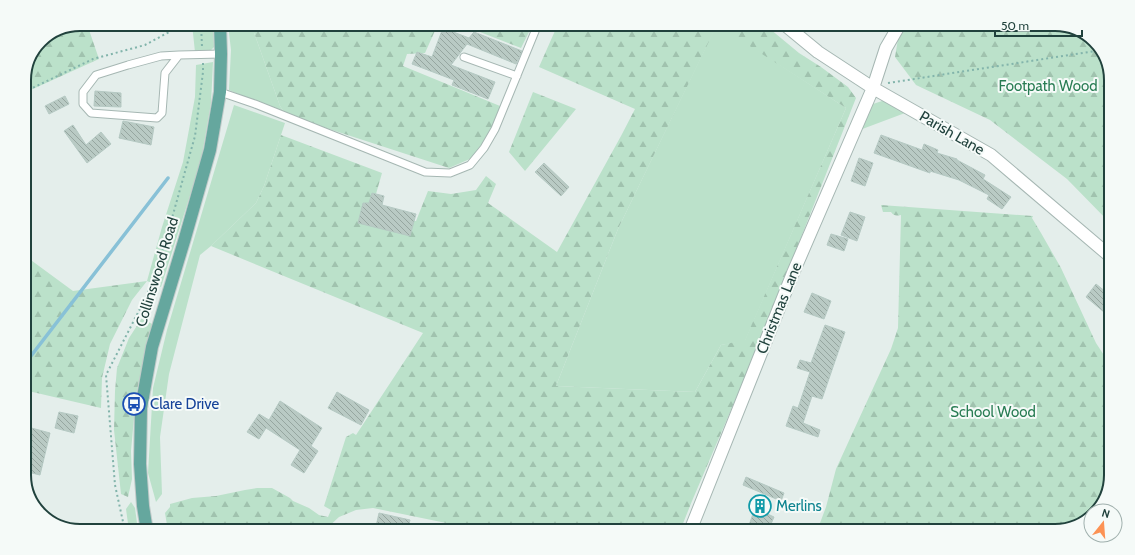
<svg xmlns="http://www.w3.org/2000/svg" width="1135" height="555" viewBox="0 0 1135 555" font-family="Cabin,sans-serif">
	<defs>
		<pattern id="forest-firs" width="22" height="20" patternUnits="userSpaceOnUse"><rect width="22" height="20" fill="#bbe1ca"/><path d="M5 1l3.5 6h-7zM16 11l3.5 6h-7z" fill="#a0c2ae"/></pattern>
		<pattern id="building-back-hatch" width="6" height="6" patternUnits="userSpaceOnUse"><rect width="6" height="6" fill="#b9cac4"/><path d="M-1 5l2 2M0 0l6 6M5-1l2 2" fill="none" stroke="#96a6a0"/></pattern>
	</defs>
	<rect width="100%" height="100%" fill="#e4eeeb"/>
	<path fill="#bbe1ca" d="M192,24H213L214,47L209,52H195Z
		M228,24H251L280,106L286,115L229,90L231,50Z
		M717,24L846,108L745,341L721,345L695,392L556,386L618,229Z
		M213,62L211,103L201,161L161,287L147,281L162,227L183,162L195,97L196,65Z
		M885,100L905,113L857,131L873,104Z
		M234,105L285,123L264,186L256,203L211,246L200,255L169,374L160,437L162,494L156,502L148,473L153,388L167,330Z
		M131,502L135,508L138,531H129L126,509Z"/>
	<path fill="url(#forest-firs)" fill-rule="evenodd" d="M80,24H87L99,59L24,93V77L41,40Z
		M251,24H533L521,48L480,32L438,24L425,53L407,54L403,66L500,106L486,152L449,168L286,115L280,106Z
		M558,24H764L799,53L821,67L848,87L856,98L757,349L692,501L680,531H465L451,524L373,508L356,510L339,517L324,531H168L165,513L170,507V504L192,498L216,496L245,490L257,488H272L290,498L293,501L309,508L319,515L328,517L331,510L324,506L346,437L353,433L356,435L423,333L211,246L256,203L264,186L281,135L382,173L372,208L409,221H416L428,191L451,194L476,190L486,176L496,184L488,203L557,252L621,136L635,109L539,67ZM717,25L846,108L745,340L721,345L695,392L556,386L618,229Z
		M909,24H1055L1079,30L1101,49L1111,77V224L1067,179L990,120L916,85L895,57L898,39Z
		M533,92L576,109L525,171L509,152Z
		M881,205L1033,216L1032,218L1041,233L1061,268L1096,343L1111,366V475L1105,499L1095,511H1091V516L1086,522L1055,531H817L826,507L836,469L891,349L898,328L901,215C896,216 894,216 891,212H883Z
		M24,255L73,291L147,281L132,300L110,344L102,378L101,408L24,390Z
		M142,318L152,324L136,395L131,451L132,479L128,497L121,494L114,430L115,391L117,368L129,338Z"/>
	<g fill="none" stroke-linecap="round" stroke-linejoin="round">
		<path stroke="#88c1d7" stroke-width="3.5" d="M24,365L168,178"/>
	</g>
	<path fill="url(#building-back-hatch)" stroke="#b5c9c3" d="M443,28L469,38L474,32L522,51L516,64L467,44L451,65L495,82L488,99L452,85L454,80L412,64L417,52L432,57Z
		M95,91L121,93V107L94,106Z
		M65,96L69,104L49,114L45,106Z
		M123,121L154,127L151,145L119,138Z
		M73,125L86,145L101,132L111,144L87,163L64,131Z
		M881,135L922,150L924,144L938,150L937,153L957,159V160L985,175L983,179L1011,197L1002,209L987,199L989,195L959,180L930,171V173L874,153Z
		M859,158L873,163L865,186L851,181Z
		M544,163L569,187L561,196L535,172Z
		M372,193L384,196L382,205L416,214L410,236L358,223L363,203H369Z
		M850,212L865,217L857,241L841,235Z
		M831,234L848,239L844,251L827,245Z
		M1096,284L1111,296V318L1086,297Z
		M812,293L831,301L824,319L804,312Z
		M825,325L845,332L822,399L812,396L803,423L820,430L818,437L786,426L793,406L798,408L810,372L797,368L800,360L811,363Z
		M337,392L369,410L361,425L328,408Z
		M280,401L322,428L311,446L318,451L304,473L291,465L300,450L266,428L259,439L247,432L259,414L269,420Z
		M59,412L78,416L74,433L55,428Z
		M24,426L50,433L40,475L24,471V455L29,437L24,436Z
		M746,477L784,493L781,501L743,485Z
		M755,508L774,517L768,531H747Z
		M379,513L410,520L407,531H375Z"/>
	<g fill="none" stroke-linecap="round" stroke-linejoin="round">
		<g stroke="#a6b7b3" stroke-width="9">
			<path id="service" d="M179,55L161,56L128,65L96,75L83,92V104L91,113L157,118L162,113L165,73L179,55L221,54
				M464,57L517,76
				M220,92L255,104L425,172L450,173L470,165L484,148L495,129L538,24"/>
		</g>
		<g stroke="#a6b7b3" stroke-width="14">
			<path id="minor" d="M784,24L818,52L873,88L991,155L1111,257
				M690,531L793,273L873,88L886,48L900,24"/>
		</g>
		<g stroke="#c1cac9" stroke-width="14">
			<path id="primary" d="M147,531L143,506L140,464L141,408L152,347L185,238L210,150L220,92L221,54L220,24"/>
		</g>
		<path stroke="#82b4ab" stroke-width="2" stroke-dasharray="2 3" stroke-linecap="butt" d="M201,24L202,47
			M888,83L1102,50
			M24,92L93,59L145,45L182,25L187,24
			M125,531L115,485L106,375L147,295L165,243L195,136L203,72V63"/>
		<use href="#service" stroke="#fff" stroke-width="7"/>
		<use href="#minor" stroke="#fff" stroke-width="12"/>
		<use href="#primary" stroke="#65a79e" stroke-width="12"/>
	</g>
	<defs>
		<g id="bus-ring" transform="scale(1.15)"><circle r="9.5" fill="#f5faf8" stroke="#1a4fb4" stroke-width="1.5"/><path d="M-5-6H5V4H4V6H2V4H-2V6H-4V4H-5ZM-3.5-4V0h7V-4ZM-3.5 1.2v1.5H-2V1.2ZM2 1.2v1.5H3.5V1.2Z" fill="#1a4fb4"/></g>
		<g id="building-ring" transform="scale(1.15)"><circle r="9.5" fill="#f5faf8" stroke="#0f9aa8" stroke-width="1.5"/><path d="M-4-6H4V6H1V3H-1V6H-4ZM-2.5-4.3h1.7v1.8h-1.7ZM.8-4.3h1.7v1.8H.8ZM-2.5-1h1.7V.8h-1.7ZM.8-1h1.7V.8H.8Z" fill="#0f9aa8"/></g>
	</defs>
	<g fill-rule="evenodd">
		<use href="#bus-ring" x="134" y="404"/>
		<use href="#building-ring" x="760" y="506"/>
	</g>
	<g text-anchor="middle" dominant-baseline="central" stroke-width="4" stroke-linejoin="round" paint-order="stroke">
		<g font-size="15" fill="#287c53" stroke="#f5faf8">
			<text x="1048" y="86">Footpath Wood</text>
			<text x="993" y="412">School Wood</text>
		</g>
		<g font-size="15" fill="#21423d" stroke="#f5faf8">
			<text transform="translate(952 133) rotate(30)">Parish Lane</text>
			<text transform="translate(157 272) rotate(-73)">Collinswood Road</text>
			<text transform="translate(779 308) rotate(-68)">Christmas Lane</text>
		</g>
		<g font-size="15" fill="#164399" stroke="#f5faf8" text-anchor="start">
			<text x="150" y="404">Clare Drive</text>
		</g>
		<g font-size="15" fill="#0d838f" stroke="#f5faf8" text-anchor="start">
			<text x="776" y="506">Merlins</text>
		</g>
	</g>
	<path d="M0 0H1135V555H0ZM80 31H1055A49 49 0 0 1 1104 80V475A49 49 0 0 1 1055 524H80A49 49 0 0 1 31 475V80A49 49 0 0 1 80 31Z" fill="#f5faf8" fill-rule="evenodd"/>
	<path fill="none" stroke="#21423d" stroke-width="2" d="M80 31H1055A49 49 0 0 1 1104 80V475A49 49 0 0 1 1055 524H80A49 49 0 0 1 31 475V80A49 49 0 0 1 80 31Z"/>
	<g transform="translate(1103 523) rotate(17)"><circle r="19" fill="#f5faf8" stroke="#a0b0ad"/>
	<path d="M0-3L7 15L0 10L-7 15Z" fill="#fc9254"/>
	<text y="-6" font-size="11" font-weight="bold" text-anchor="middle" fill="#21423d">N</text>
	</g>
	<path d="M995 30v6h87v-6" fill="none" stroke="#21423d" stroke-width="2"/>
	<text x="1001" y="30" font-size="12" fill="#21423d" stroke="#f5faf8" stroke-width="3" paint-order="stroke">50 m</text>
</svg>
